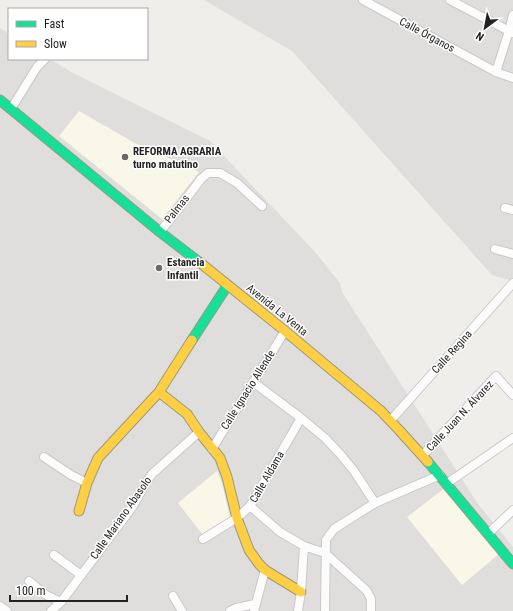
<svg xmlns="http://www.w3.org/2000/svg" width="513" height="611" viewBox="0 0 513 611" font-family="'Roboto Condensed',sans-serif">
	<rect width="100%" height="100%" fill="#f0eeeb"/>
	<path fill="#dfdedc" d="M204,0H513V281L492,275L292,51Z
		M0,28L9,34V59H50L75,74L210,141L316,253L340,283L342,292L478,504L513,547V611H0Z"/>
	<path fill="#f8f7e8" d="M79,111L133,142L199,172L162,219L59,136Z
		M217,471L222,483L230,518L203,535L178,503Z
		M445,488L499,554L462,585L407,517Z"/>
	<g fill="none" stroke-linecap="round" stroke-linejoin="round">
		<g stroke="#c9c8c7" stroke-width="10">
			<path id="street" d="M363,0L496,72L513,78
				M450,0L509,31L513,33
				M496,72L509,31L513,15
				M11,109L37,67L45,59
				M505,208L513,210
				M160,232L195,187L201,179L208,173H220L237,183L262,206
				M495,249L513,254
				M253,382L301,418L325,438L341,455L354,471L375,503
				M391,420L513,283
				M212,449L285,331
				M423,455L496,376L513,395
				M44,457L71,475L87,483
				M446,484L513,438
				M250,506L280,532L304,546L325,553L367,591L371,599V611
				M488,534L513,510
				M203,539L237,518L250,506L301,418
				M54,555L81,575
				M29,581L46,595L61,602
				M173,596L182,611
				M0,606L7,611
				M51,611L61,602L133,506L147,481L152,474L199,432
				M230,611L236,608L255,604
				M254,611L265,570
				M298,611L301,592L304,546
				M325,611L326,540L334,529L375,503L440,475"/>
		</g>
		<g stroke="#999a82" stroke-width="11">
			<path id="fast" d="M0,100L160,232L203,265
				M192,340L227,286
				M428,462L513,564"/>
		</g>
		<g stroke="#999a82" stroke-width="11">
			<path id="slow" d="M203,265L285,331L381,411L399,430L428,462
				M159,392L187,414L199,432L220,458L227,477L237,518L249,550L259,564L265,570L301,592
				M79,511L87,483L98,458L159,392L192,340"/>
		</g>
		<use href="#street" stroke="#fdfcfc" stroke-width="8"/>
		<use href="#fast" stroke="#16e098" stroke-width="9"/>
		<use href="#slow" stroke="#ffcf43" stroke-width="9"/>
	</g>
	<g fill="#6a6968" stroke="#fff" stroke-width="1.5">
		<circle cx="125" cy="157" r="4"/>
		<circle cx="159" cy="268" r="4"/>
	</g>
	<g text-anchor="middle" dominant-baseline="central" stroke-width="3" stroke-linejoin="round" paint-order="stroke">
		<g font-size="11" fill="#222" stroke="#fff">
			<text transform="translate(427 35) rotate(28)">Calle Órganos</text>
			<text transform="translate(177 209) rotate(-52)">Palmas</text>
			<text transform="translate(277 310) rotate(39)">Avenida La Venta</text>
			<text transform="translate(452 352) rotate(-48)">Calle Regina</text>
			<text transform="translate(248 390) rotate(-58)">Calle Ignacio Allende</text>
			<text transform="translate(460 416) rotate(-47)">Calle Juan N. Álvarez</text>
			<text transform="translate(267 477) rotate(-60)">Calle Aldama</text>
			<text transform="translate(121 518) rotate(-55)">Calle Mariano Abasolo</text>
		</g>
		<g font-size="11" font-weight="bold" fill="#222" stroke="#fff" text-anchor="start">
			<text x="133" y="151">REFORMA AGRARIA<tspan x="133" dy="13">turno matutino</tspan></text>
			<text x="167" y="262">Estancia<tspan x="167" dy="13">Infantil</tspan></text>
		</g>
	</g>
	<rect x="8" y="8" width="140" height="52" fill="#ffffff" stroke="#a7a7a7"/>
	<rect x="16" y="21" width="20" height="6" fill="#16e098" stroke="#a7a7a7"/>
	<text x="44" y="28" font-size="12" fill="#222222">Fast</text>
	<rect x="16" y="41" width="20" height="6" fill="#ffcf43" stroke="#a7a7a7"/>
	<text x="44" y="48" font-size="12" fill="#222222">Slow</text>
	<g transform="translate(485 28) rotate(212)" stroke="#ffffff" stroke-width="3" paint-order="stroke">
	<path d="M0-3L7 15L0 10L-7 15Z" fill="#222222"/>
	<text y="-6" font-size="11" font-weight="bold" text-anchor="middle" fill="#222222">N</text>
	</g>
	<path d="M10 595v6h117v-6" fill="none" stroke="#222222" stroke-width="2"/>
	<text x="16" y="595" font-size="12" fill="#222222" stroke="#ffffff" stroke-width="3" paint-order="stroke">100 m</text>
</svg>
